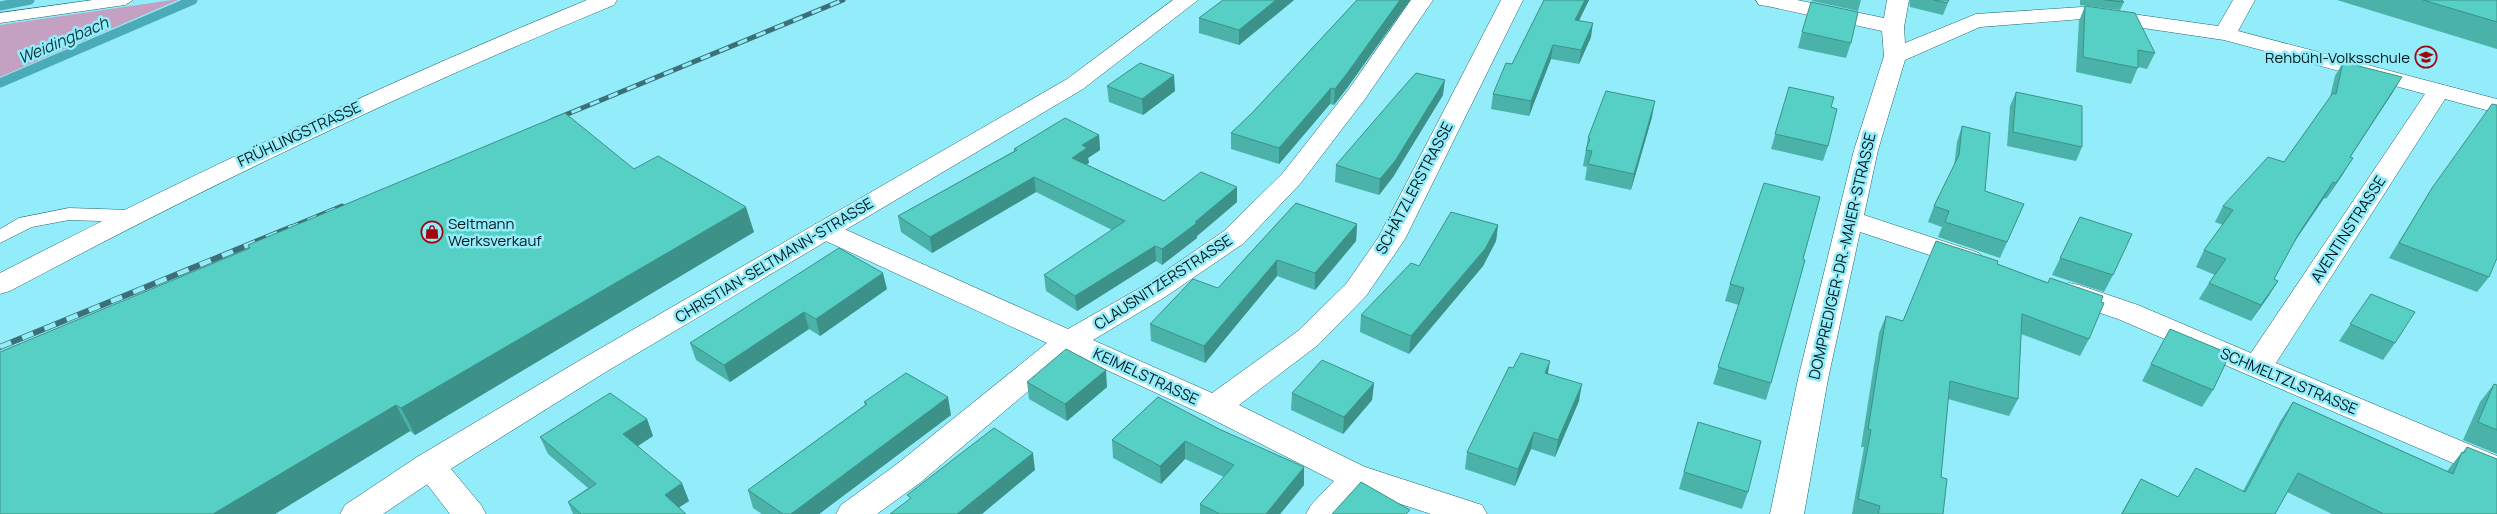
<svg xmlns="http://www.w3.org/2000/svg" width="2497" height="514" viewBox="0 0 2497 514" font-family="Manrope,sans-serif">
	<rect width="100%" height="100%" fill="#93ecf9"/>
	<path fill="#c4a0c3" d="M172,0H178L0,77V25Z"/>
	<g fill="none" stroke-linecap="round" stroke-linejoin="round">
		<path stroke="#4babb7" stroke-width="9" d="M0,6L30,0
			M0,83L193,0"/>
		<g stroke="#25656d" stroke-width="1">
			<path id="lane" d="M93,0H133L125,5L0,23V13Z
				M69,208L130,210L137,212L140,216L137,220L130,222L69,220L32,227L0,243V229L19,218Z"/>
		</g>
		<g stroke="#25656d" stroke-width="1">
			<path id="street" d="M587,0H617L614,5C407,90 207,186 10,291L0,294V273C192,174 387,82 587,0Z
				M1411,0H1433L1365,99L1300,184L1244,243L1165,297L1093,340L1212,393L1298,331L1346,284L1378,238L1501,0H1523L1405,239L1366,296L1318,345L1239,405L1365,467L1482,505L1487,514H1431L1364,492L1343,514H1306L1311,505L1334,481L1204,415L1072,354L921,482L877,514H836L841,505L897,464L1047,343L815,236L811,230L815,224L824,222L833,224L1068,329L1145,285L1224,231L1282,174L1349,89Z
				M1756,0H1797L1884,18L1887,0H1909L1904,27L1905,43L1976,14L2082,7L2218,26L2233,0H2255L2238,31L2497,99V113L2445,99L2276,363L2497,456V482L2118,319L2059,299L2055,292L2059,285L2069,283L2079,285L2138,305L2251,353L2425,94L2224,40L2082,19L1980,27L1905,60L1878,150L1864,215L1979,253L1983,259L1979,265L1969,268L1860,232L1828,379L1804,514H1770L1798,379L1854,150L1884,56L1882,31L1767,6L1759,5Z
				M429,454L441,457L481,505L486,514H450L413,466L417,457Z"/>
		</g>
		<g stroke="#25656d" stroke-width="1">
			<path id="secondary" d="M1173,0H1198L1083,89L604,373L441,475L383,514H340L345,505L417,457L582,359L1067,79Z"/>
		</g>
		<use href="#lane" fill="#fff" fill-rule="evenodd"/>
		<use href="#street" fill="#fff" fill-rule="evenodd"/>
		<use href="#secondary" fill="#fff" fill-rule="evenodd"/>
		<g stroke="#3c6f76" stroke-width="5">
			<path id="rail-far1" d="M553,120L843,0
				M289,228L342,206"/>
		</g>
		<g stroke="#3c6f76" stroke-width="6">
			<path id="rail" d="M0,347L292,227"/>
		</g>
		<use href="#rail-far1" stroke="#93ecf9" stroke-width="3" stroke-dasharray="10" stroke-linecap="butt"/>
		<use href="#rail" stroke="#93ecf9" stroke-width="4.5" stroke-dasharray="12" stroke-linecap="butt"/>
	</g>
	<path fill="#4ab2a9" d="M1223,0H1294L1239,45L1199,33V18Z
		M1357,0H1410L1347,88L1334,105L1330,104L1279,164L1231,149V133L1252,113Z
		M1544,0H1589L1579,20L1591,37L1579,64L1551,59L1529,116L1491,109L1493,94L1512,64Z
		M1812,0H1861L1858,11L1812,1Z
		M1909,0H1949L1943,15L1910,7Z
		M2080,0H2122L2124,2L2120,10L2080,5Z
		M2337,0H2497V49Z
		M2085,6L2155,53L2147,69L2138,67L2131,84L2076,72L2079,21Z
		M1802,32L1851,43L1846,58L1798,48Z
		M2343,62L2393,92L2350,157L2343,174L2326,199L2324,198L2293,244L2274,279L2278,281L2251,321L2199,299L2209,283L2215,275L2196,267L2204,250L2223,225L2215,222L2223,206L2284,162L2330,97L2335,76Z
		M1107,86L1175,91L1143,115L1109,102Z
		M1789,87L1831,107L1828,146L1823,161L1771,149Z
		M2016,92L2082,147L2076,161L2007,146L2010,106Z
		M1443,95L1393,177L1379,195L1335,182L1336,165Z
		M1652,117L1631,190L1585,180L1587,167L1583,166L1588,138Z
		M1962,126L1985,191L2024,204L2000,258L1938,237L1942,227L1928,222L1934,206L1954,166L1957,142Z
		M1099,135L1100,150L1088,158L1089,163L1086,164L1164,201L1237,187V202L1197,236V238L1162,265L1156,261L1077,311L1046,291L1044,275L1112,230L1036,192L932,253L901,232L898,216L1014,151V149Z
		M634,169L754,232L415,435L410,431L275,514H0L250,249L248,245Z
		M2432,188L2489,277L2477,292L2389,258Z
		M1296,203L1357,224L1356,241L1315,290L1277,276L1205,363L1151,341L1150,324L1218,288Z
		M2080,217L2113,275L2104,292L2052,275Z
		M1498,225L1496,241L1483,266L1409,354L1360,332L1361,315L1419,266Z
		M1803,259L1771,383L1766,400L1713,384L1739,305L1725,301L1730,284Z
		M1997,264L2101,302L2089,339L2080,356L2021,334L2018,399L2009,416L1948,399L1941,477L1943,514H1852L1864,447H1861L1879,333L1886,316L1903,321Z
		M887,289L820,336L809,329L730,382L696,360L690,343Z
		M2371,294L2395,343L2383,360L2339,341Z
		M2170,329L2213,390L2202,407L2142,381Z
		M1513,368L1548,373L1579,401L1555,457L1531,449L1515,486L1465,469L1467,452Z
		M1027,382L1107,387L1067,421L1029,399Z
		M1374,383L1372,400L1343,434L1291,410L1292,393Z
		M2494,384L2497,385V454L2463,440L2480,402Z
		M1158,397L1304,485L1280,514H1200V504L1224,477L1185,459L1161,484L1113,458L1112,440Z
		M864,402L951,415L819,514H762L753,508L748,490L865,405Z
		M2293,402L2447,471L2462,452H2463L2467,447L2497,514H2332L2287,492L2275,514H2121L2141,479L2178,497L2243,491L2281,420Z
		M647,419L653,436L638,446L689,501L679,507L686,514H573L568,502L588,488L548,454L540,437Z
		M1698,422L1748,492L1742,509L1679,489Z"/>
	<path fill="#3c9189" d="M1276,0H1294L1239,45V30Z
		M1400,0H1410L1347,88L1334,105L1335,89Z
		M1585,0H1589L1573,33L1575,20Z
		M1593,23L1591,37L1579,64L1581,50Z
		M1553,45L1551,59L1529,116L1531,101Z
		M1174,75L1175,91L1143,115L1142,99Z
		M2402,77L2393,92L2340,173L2350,157Z
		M1445,80L1443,95L1393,177L1379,195L1380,179Z
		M1331,88L1330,104L1279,164V148Z
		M1655,101L1652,117L1631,190L1634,174Z
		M1099,135L1100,150L1088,158L1089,163L1073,173L1072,158L1082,145Z
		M2353,158L2343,174L2326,199L2336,183Z
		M1034,177L1036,192L932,253L930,237Z
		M2333,182L2324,198L2288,251L2298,235Z
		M1237,187V202L1197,236V238L1162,265V249Z
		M746,207L754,232L415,435L401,408Z
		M1357,224L1356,241L1315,290V273Z
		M1498,225L1496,241L1483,266L1409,354L1411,336Z
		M1155,246L1156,261L1077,311L1075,296Z
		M1277,260V276L1205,363L1204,346Z
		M883,273L887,289L820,336L816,319Z
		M2278,281L2268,297L2251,321L2261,305Z
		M804,312L809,329L730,382L724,365Z
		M1550,361L1547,379L1545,373Z
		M1106,370L1107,387L1067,421L1065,404Z
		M1374,383L1372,400L1343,434L1344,417Z
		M1582,384L1579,401L1555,457L1558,440Z
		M948,397L951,415L819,514H791Z
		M396,405L410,431L275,514H213Z
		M647,419L653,436L630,451L623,434Z
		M1534,432L1531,449L1515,486L1518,469Z
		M1185,441V459L1161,484L1160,466Z
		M1033,453L1035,470L982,514H957Z
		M1304,467V485L1280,514H1266Z
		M682,483L689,501L672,512L665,495Z"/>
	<path fill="#56cfc4" stroke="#3c9189" d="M1223,0H1276L1239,30L1199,18Z
		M1357,0H1400L1348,72L1335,89L1331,88L1279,148L1231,133L1252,113Z
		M1544,0H1585L1575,20L1593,23L1581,50L1553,45L1531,101L1493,94L1506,63L1512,64Z
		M1934,0H1949L1947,3Z
		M2105,0H2122L2124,2Z
		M2423,0H2497V22Z
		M1811,2L1858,12L1851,43L1802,32Z
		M2085,6L2135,13L2155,53L2138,50V68L2083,57Z
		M2343,62L2402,77L2350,157L2353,158L2336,183L2333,182L2298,235L2274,279L2278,281L2261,305L2209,283L2226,259L2204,250L2233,210L2223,206L2268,157L2284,162L2333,93L2336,94Z
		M1140,63L1174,75L1142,99L1107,86Z
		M1416,73L1445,80L1395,161L1380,179L1336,165L1400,91Z
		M1789,87L1834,97L1831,107L1837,109L1828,146L1775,134Z
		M1606,91L1655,101L1634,174L1588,164L1592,151L1586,150L1590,139L1588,138Z
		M2016,92L2082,106V147L2013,132Z
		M2492,104L2497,105V258L2489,277L2399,243L2432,188Z
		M565,113L634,169L658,156L746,207L401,408L396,405L213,514H0V352L250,248L248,245Z
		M1065,118L1099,135L1082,145L1087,148L1072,158L1164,201L1201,172L1237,187L1195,222L1197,223L1162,249L1155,246L1075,296L1044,275L1125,221L1034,177L930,237L898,216L1017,150L1014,149Z
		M1962,126L1990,133L1985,191L2024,204L2007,242L1945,222L1949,211L1934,206L1959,155Z
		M1764,183L1820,197L1803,259L1805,260L1771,383L1718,367L1744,288L1730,284Z
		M1296,203L1357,224L1315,273L1277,260L1204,346L1150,324L1193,279L1218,288Z
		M1451,212L1498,225L1485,249L1411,336L1361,315L1411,263L1419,266Z
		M2080,217L2132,234L2113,275L2060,258Z
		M1936,241L1998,261L1997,264L2048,283L2050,278L2103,296L2101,302L2104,303L2089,339L2022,314L2018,399L1950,381L1941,477L1947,479L1943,514H1878L1880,506L1858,499L1871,430L1868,429L1886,316L1903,321Z
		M839,248L883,273L816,319L804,312L724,365L690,343Z
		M2371,294L2415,312L2395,343L2350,324Z
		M2170,329L2230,354L2213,390L2151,364Z
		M1066,349L1106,370L1065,404L1027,382Z
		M1521,353L1550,361L1545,373L1582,384L1558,440L1534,432L1518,469L1467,452L1509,367L1513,368Z
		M1322,360L1374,383L1344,417L1292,393Z
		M906,373L948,397L791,514H783L748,490L867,404L864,402Z
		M2494,384L2497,385V430L2478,422Z
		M610,393L647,419L623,434L682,483L665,495L686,514H581L568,502L596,484L540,437Z
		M1158,397L1219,429L1304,467L1266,514H1220L1200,504L1234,465L1185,441L1160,466L1112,440Z
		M2293,402L2453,474L2462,452L2464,453L2467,447L2497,459V514H2384L2298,473L2275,514H2122L2141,479L2178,497L2196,468L2245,492Z
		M1698,422L1761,441L1748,492L1684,472Z
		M994,428L1033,453L957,514H890L911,498L907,495Z
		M1361,482L1410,510L1406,514H1332Z"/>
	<defs>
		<g id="school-ring" transform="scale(1.125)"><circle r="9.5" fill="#93ecf9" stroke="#a20710" stroke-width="1.5"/><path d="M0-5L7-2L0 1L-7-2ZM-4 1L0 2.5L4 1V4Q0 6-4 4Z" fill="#a20710"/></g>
		<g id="shop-ring" transform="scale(1.125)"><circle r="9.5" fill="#93ecf9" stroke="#a20710" stroke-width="1.5"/><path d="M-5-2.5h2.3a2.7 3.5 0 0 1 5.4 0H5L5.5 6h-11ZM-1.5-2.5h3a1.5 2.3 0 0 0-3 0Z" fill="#a20710"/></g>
	</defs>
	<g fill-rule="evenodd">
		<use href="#school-ring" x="2426" y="57"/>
		<use href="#shop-ring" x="432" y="232"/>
	</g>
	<g text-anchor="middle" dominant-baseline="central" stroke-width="5" stroke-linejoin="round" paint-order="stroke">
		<g font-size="15" fill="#00181b" stroke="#93ecf9" text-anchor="end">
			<text x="2410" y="57">Rehbühl-Volksschule</text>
			<text x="448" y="223" text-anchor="start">Seltmann<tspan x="448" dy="17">Werksverkauf</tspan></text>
		</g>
		<g font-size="15" fill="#00181b" stroke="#93ecf9">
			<text transform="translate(299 134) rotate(-25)">FRÜHLINGSTRASSE</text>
			<text transform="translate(1414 188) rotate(-62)">SCHÄTZLERSTRASSE</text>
			<text transform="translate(2348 229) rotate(-57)">AVENTINSTRASSE</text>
			<text transform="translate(1842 256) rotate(-77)">DOMPREDIGER-DR.-MAIER-STRASSE</text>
			<text transform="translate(774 260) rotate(-31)">CHRISTIAN-SELTMANN-STRASSE</text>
			<text transform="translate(1163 282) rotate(-33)">CLAUSNITZERSTRASSE</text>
			<text transform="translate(1146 376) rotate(25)">KEIMELSTRASSE</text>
			<text transform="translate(2289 381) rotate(23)">SCHMELTZLSTRASSE</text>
		</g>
		<g font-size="16" font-style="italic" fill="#08363c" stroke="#93ecf9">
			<text transform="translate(63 40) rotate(-23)">Weidingbach</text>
		</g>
	</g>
</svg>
